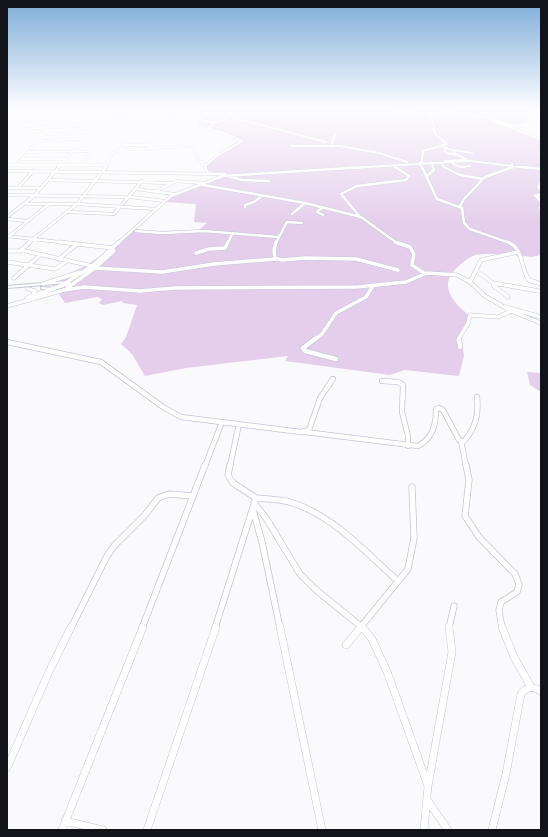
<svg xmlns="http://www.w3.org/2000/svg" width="548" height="837" viewBox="0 0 548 837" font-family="Manrope,sans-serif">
	<rect width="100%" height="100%" fill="#fafafe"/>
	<path fill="#e4ceeb" d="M206,109H388L394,110L396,114L410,115L413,109H531L527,118V123L512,124L506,127L541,141V181L537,186L541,193L533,195L541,203L539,208L541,211V255L532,257C519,256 488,252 476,255C471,256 464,261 460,265C436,284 452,302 471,317L461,336L464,356L459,376L405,370L390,375L285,361L288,356L186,368L145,376L132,354L121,344L126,337L137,305L123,303L122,301L103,305L99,303L102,299L97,297L65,303L49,280C87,270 104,254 132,229L157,231L199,230L207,223L194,222L196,204L163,202L177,193L225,174L210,171L205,168L206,164L218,154L238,141L223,134L196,127L201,118L198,111Z
		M527,372L541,373V392L530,385Z"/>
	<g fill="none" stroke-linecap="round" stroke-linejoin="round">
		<g stroke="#c3c5d8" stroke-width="2.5">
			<path id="minor-far5" d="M75,109L79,113L103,111
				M138,109L226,134L242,141L217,156L205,166L206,168
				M162,109L214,123
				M440,109L492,119L541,135
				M535,109L529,118L531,124L541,130
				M48,111L76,109
				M109,111L124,109
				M105,116L141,113L158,109
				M227,116L326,142
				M28,120L23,129L155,122L192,110L187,109
				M490,120L541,139
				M7,121L47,119
				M155,122L175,128L190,125
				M13,125L124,118L127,119L126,123
				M41,135L101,131
				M38,141L99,138
				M332,144L335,134
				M290,146H340L379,153L407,162
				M443,147L453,150L455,154L466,159
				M120,150L124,145H149L151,146L149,150
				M444,150L446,153L456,155
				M453,150L472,153
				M28,152L91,151
				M22,159H66
				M445,161L462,160L529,168
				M441,163L445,168
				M453,164L461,167L470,166
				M7,165H105
				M393,165L397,168
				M15,166C31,149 46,134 48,109
				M205,166L198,159L193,146L214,123L224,120L233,109
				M79,167C91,152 111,129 101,109
				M58,168L83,139
				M105,168L113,153L120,150L193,146
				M350,168L469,161
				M422,168L420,163L422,162L423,151L447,144L435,134L433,122L428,116L457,109
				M433,168L432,163H434
				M512,168V164"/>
		</g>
		<g stroke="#c3c5d8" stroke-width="3.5">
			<path id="minor-far4" d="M205,167L209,174
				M422,167L437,199L462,208L464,223L470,229L510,243
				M444,167L460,175L483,179
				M460,167H464
				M520,167L541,169
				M7,171L225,174
				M228,176L242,180L269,181
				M427,179L428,175L434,170L433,167
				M49,180L173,183
				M203,185L305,203L361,217L397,243
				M7,188H41
				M18,188L33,171
				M136,189L174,194
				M154,192L177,181L202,183
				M7,195L130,197L165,201
				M24,204H77L155,209
				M460,206L464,199L485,177L513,167
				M245,207V205L254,202L262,196
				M323,207L317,212L323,215
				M69,212L114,214L142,181
				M292,214L305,203
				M7,217L34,196L59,167
				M360,217L341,194L357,186L406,180L409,176L395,167
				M7,219L28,221
				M136,231L162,233L204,231L278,237
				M7,236L68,243
				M8,237L49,204
				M28,243L77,204L106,167
				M118,243L171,196L223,176L365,167
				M228,243L232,234
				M276,243L287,222L302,223"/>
		</g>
		<g stroke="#c3c5d8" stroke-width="4.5">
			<path id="minor-far3" d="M30,242L21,250L92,266
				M59,242L113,248
				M276,242L274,250L275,258L282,260L305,258L356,259L398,270
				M395,242L410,247L414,254L412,265L424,273
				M508,242C524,249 520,267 529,280L541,284
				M7,251H22
				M196,253L209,249L225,248L228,242
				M59,259L77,244
				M7,262L55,269L67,261
				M95,268L162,272L214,264L276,259
				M477,271L493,283L539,291
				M14,278L40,255
				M67,282L92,266L119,242
				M470,282L481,260L518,252
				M493,283L494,286L508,297
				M43,284L80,272
				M67,288L95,268L114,251
				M28,289L35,291L32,296
				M27,298L69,283
				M7,306L64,290L84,287L140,291L174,288L357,287L406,282L427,273L457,275L470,282L485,296L511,311L541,323
				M506,307L541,317
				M314,340L322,334L336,313L366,297L373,286
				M458,340L468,323L470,315L498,317L511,311"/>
		</g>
		<g stroke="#c3c5d8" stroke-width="6">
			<path id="minor-far2" d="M315,339L303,348L305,351L336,359
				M459,339L460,347
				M7,342L101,362L163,407L181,417L301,432L309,430L320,398L333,379
				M382,381L398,382L403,385L402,412L408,436V446
				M305,432L418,446C433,438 436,425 436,409L439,408L443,410L459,440L463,442C475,430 479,414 477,397
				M461,441L466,466
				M205,466L222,422
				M230,466L239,424"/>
		</g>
		<g stroke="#c3c5d8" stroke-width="7">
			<path id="minor-far1" d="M466,465L469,480L465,516L479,537L515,574L519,584L517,592L501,602L499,610L502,628
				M256,498C267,499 279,499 290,502C333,515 365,552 398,581
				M254,503L266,518L300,574L316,590L363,628
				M253,510L262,542L280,628
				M71,628L107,556L114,546L145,515L158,498L169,494L193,496
				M142,628L205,465
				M215,628L256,498L233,483L228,475L230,465
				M360,628L408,569L414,538L412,487
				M449,628L454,606"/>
		</g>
		<g stroke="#c3c5d8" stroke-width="8">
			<path id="minor" d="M280,627L322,830
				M362,627L372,639L388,674L428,786
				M502,627L514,657L531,687
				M346,645L361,627
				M7,768L48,674L71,627
				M428,801L448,830
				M65,821L103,830
				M62,830L143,627
				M147,830L216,627
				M424,830L428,786L452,652L449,627
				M492,830L506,774L521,694C527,686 533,686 541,691"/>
		</g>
		<g stroke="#c3c5d8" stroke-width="2">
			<path id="major" d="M67,281L69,282V283L7,288V286Z
				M41,287L55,288L57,289L55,290L43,289H41Z"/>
		</g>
		<use href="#minor-far5" stroke="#fff" stroke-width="2"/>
		<use href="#minor-far4" stroke="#fff" stroke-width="2.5"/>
		<use href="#minor-far3" stroke="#fff" stroke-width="3.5"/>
		<use href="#minor-far2" stroke="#fff" stroke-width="4.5"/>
		<use href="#minor-far1" stroke="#fff" stroke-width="5.5"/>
		<use href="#minor" stroke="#fff" stroke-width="7"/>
		<use href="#major" fill="#fff" fill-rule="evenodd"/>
	</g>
	<linearGradient id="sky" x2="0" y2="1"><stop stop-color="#7dadd8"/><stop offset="0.48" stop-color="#fdfdff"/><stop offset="1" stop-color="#fdfdff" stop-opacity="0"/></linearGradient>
	<rect width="548" height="226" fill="url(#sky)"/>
	<rect width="548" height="837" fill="none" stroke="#13131a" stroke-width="16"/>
</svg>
